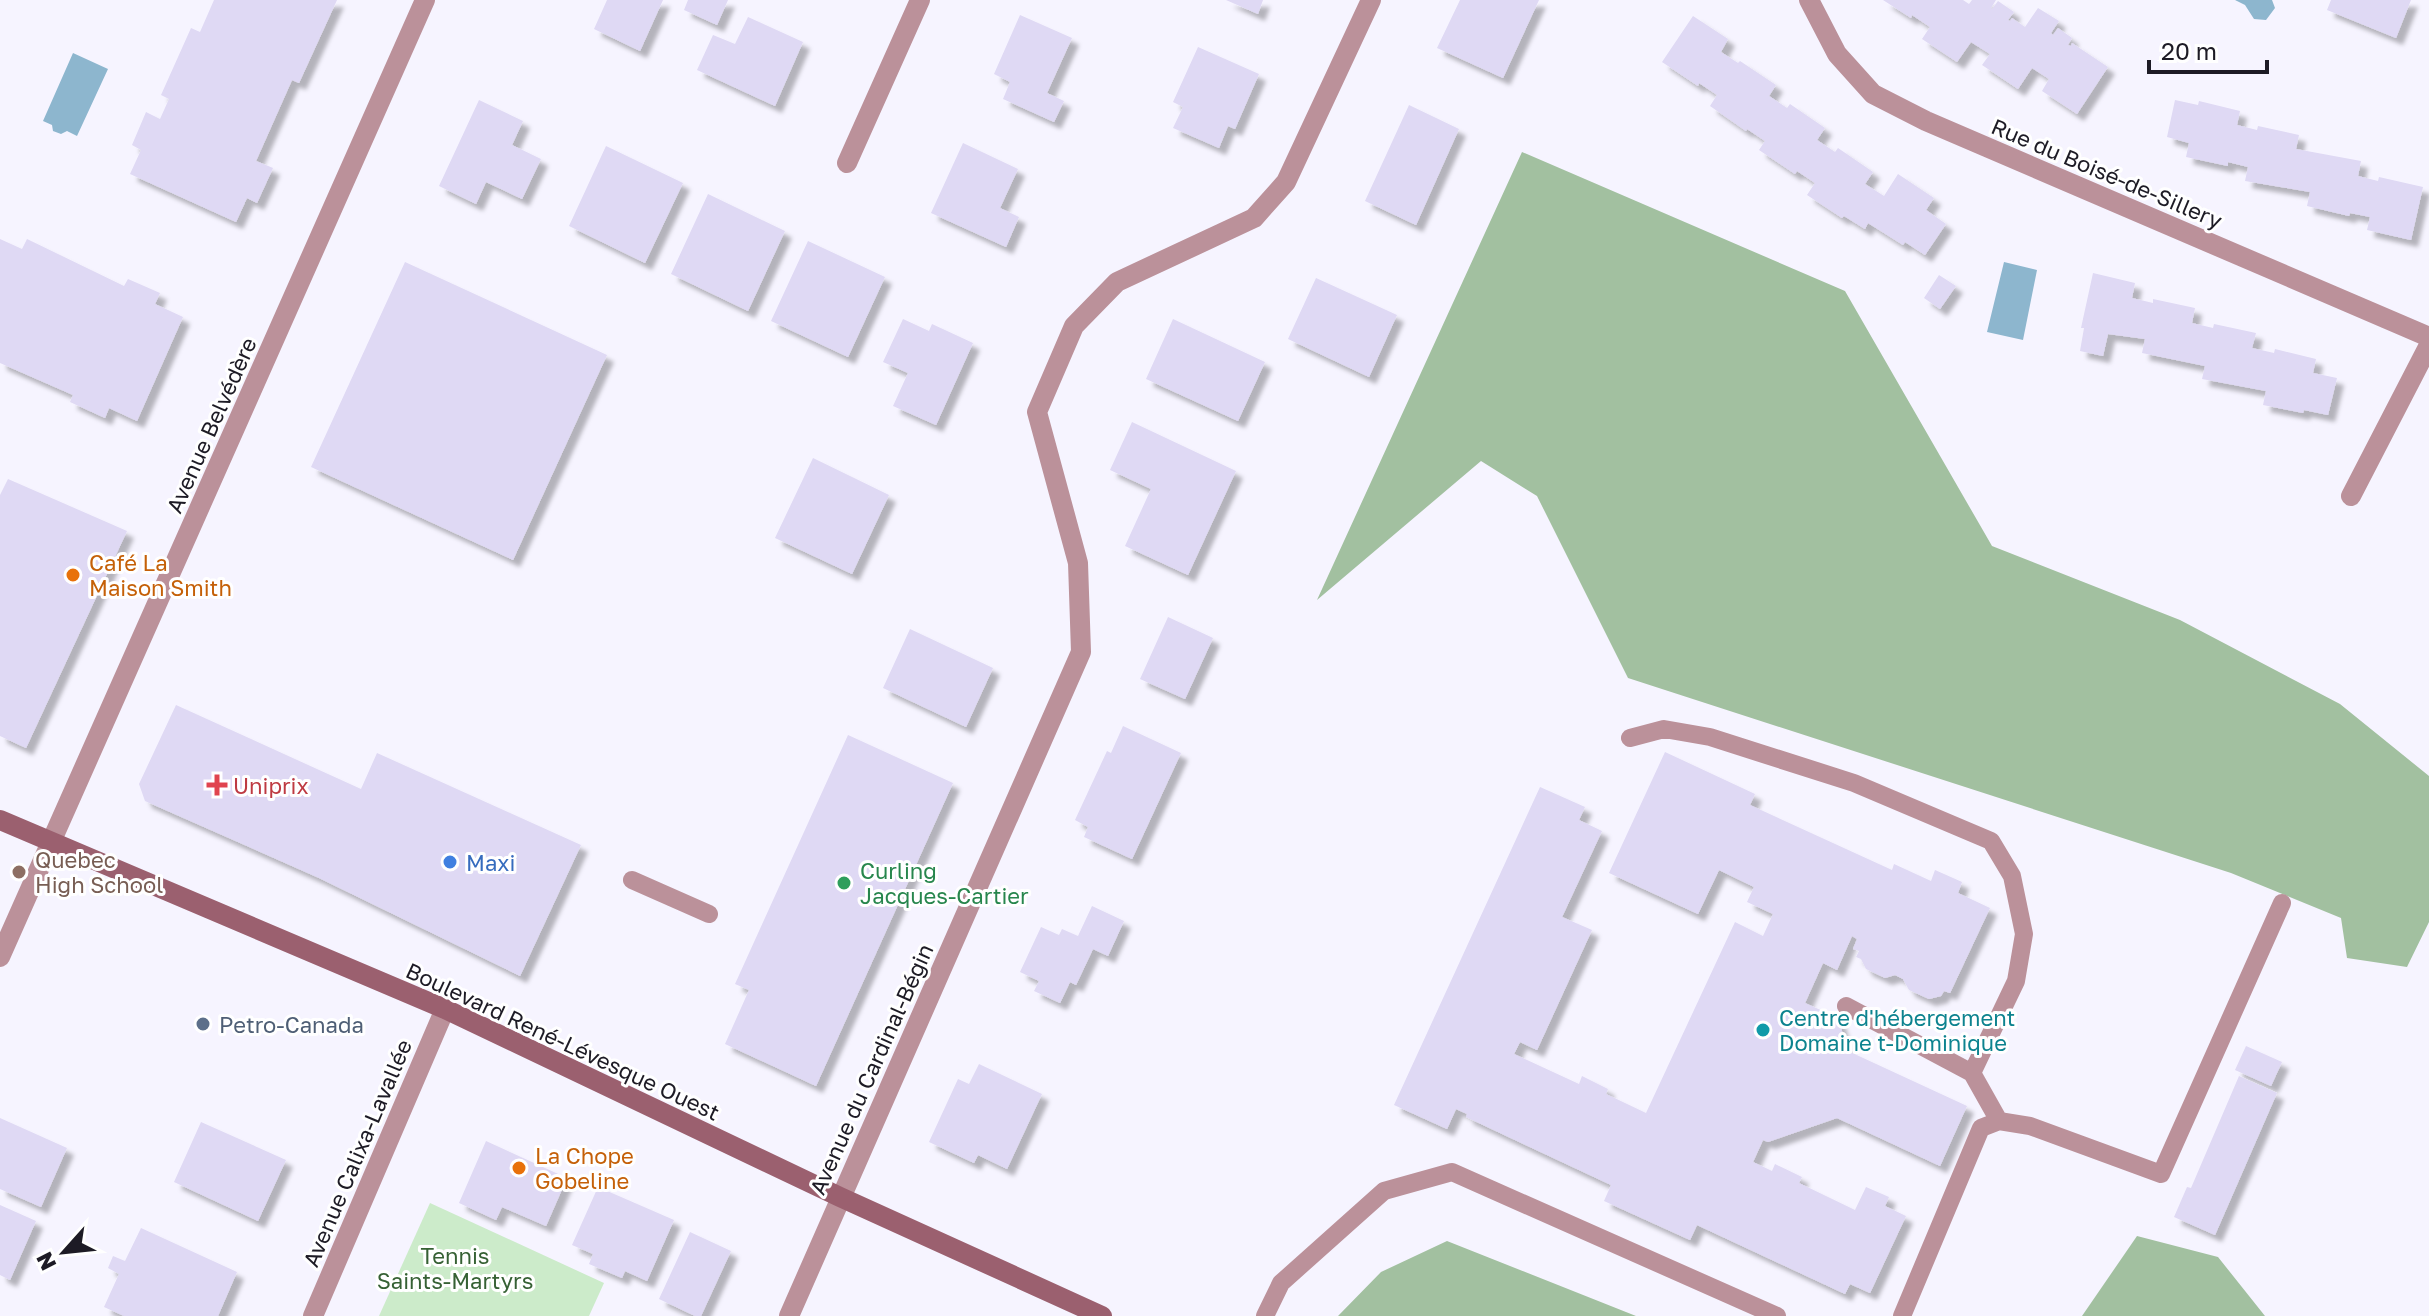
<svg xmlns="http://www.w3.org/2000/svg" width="2429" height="1316" viewBox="0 0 2429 1316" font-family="'Golos Text',sans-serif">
	<defs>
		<filter id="shadow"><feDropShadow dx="7" dy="7" stdDeviation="2" flood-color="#0004"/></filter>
	</defs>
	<rect width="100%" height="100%" fill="#f6f4ff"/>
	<path fill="#ccebca" d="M430,1203L604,1283L589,1316H379Z"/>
	<path fill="#a2c0a0" d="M1522,152L1845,291L1992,546L2180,620L2340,704L2429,776V922L2407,967L2347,958L2341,918L2231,873L1628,678L1537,496L1481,461L1317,600Z
		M2137,1236L2218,1257L2265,1316H2082Z
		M1447,1241L1636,1316H1338L1381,1272Z"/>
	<path fill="#8db6ce" d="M2235,0H2272L2275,8L2266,20L2254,19L2245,5Z
		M73,53L108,69L77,136L67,131L61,134L53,131L52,125L43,121Z
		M2004,262L2037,270L2023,340L1987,332Z"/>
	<path fill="#dfd9f4" filter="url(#shadow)" d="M214,0H337L299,83L292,80L256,161L273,168L257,203L247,198L236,222L130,174L141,150L132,145L146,112L160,119L169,99L161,95L191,28L200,32Z
		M607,0H663L640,51L594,29Z
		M688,0H728L717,25L684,10Z
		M1226,0H1263L1258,14Z
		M1460,0H1539L1503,78L1437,48Z
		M1883,0H1963L1969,4L1972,0H1996L1991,8L1992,9L1998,1L2014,12L2008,20L2010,21L2012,18L2025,27L2038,8L2059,21L2051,33L2053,35L2058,28L2072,38L2068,45L2071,46L2072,43L2108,67L2077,114L2042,91L2049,79L2032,68L2018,89L1982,65L1990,54L1971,42L1957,62L1922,39L1930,27L1912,15L1911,18Z
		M2331,0H2411L2396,38L2327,10Z
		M1020,15L1072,38L1047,93L1064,101L1054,122L1003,99L1010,82L994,74Z
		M1693,16L1728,39L1721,52L1738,63L1740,61L1776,85L1769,96L1787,108L1790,104L1825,128L1817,140L1835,152L1838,148L1873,172L1865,184L1884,196L1898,174L1934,198L1926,210L1946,224L1925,255L1905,242L1903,245L1868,223L1865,229L1844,216L1842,218L1807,195L1815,183L1797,171L1795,174L1759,150L1765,141L1747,129L1746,131L1710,106L1717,95L1699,83L1698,86L1662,62Z
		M748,17L803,42L775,106L697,70L713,35L735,44Z
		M1198,47L1259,74L1235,129L1228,126L1219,148L1173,128L1183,107L1173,102Z
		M479,100L523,121L512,145L541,159L522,199L486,182L476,204L439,186Z
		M2175,100L2198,105L2199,101L2240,111L2237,125L2257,130L2258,126L2299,135L2296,149L2361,161L2358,176L2378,181L2379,177L2423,187L2411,240L2367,230L2370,217L2350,213L2349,216L2307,206L2310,192L2245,181L2248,167L2228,162V166L2186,157L2189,143L2167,137Z
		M1409,105L1459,129L1416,225L1365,201Z
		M963,143L1018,169L1000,208L1019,217L1006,247L931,213Z
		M606,146L683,183L645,263L569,226Z
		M708,194L785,231L748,311L671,274Z
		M0,239L22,249L27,239L124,286L128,279L160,293L155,304L183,317L137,421L109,408L105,418L70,402L73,395L0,363Z
		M808,241L885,277L848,357L771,321Z
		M405,262L607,355L513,560L311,467Z
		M2093,273L2135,283L2132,298L2153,303V299L2195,308L2192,323L2213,328L2214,324L2256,333L2252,348L2274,353L2275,349L2316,359L2313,373L2337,378L2328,415L2304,410L2303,413L2263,405L2266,391L2202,379L2205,366L2142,353L2145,339L2108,334L2103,356L2080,351L2084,328H2081Z
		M1939,275L1956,286L1940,309L1924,298Z
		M1316,278L1397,315L1369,377L1288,339Z
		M903,319L929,331L932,324L973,343L936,425L893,406L908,373L883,362Z
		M1173,319L1265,362L1238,421L1146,379Z
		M1132,422L1236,471L1188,575L1125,546L1151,489L1110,470Z
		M813,458L889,495L852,574L775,538Z
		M8,479L127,531L26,748L0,736V495Z
		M1168,617L1213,638L1185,699L1140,679Z
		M910,629L993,668L966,727L883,688Z
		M176,705L361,789L377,753L581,845L520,976L319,878L145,801L139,784Z
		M1123,726L1181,753L1132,859L1084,837L1088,827L1075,820L1107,751L1111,753Z
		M848,735L953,783L816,1086L725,1044L749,990L735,984Z
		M1665,752L1755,794L1750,805L1892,870L1894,864L1931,881L1935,870L1962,882L1958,893L1990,908L1950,993L1944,991L1941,996L1929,999L1909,990L1903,979L1895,975L1885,978L1866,969L1861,959L1856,957L1859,951L1853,949L1857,939L1852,936L1837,970L1823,963L1805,1003L1838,1018L1848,1051L1967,1106L1940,1166L1837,1118L1768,1142L1763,1140L1753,1162L1772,1171L1775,1164L1802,1177L1799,1183L1855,1210L1866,1187L1889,1197L1885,1206L1906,1216L1870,1293L1850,1284L1845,1294L1697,1225L1690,1240L1604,1201L1611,1185L1466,1117L1467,1114L1456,1109L1447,1129L1394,1105L1540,787L1585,807L1579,820L1602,831L1562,917L1592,930L1537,1050L1520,1042L1514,1054L1579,1084L1582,1076L1608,1089L1606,1094L1646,1113L1735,922L1763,936L1773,914L1747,902L1754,887L1719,870L1698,914L1609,873Z
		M1092,906L1124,921L1108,956L1093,949L1076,985L1070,982L1060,1003L1034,991L1039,981L1020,972L1041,927L1059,935L1062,929L1078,936Z
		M2246,1046L2282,1062L2271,1086L2235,1070Z
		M979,1064L1042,1094L1007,1169L978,1155L974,1163L929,1142L958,1079L969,1084Z
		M2239,1076L2277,1093L2215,1235L2174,1217L2187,1187L2191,1188Z
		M0,1118L67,1148L41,1207L0,1189Z
		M201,1122L286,1160L258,1221L174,1182Z
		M486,1141L567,1178L546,1226L502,1207L496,1220L459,1203Z
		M598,1187L674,1220L647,1281L625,1271L622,1278L589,1264L593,1254L572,1245Z
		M0,1205L36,1221L10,1280L0,1275Z
		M141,1228L237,1272L218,1316H124L104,1307L119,1274L108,1268L113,1256L125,1261Z
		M690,1232L731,1251L701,1316H695L659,1299Z"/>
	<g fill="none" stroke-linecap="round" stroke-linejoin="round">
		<path stroke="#bb919a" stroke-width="18" d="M1630,738L1664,729L1710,737L1854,783L1991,841L2012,876L2024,934L2016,981L1972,1073
			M632,880L709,914
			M1846,1006L1972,1073L1999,1121
			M1265,1316L1281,1283L1384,1191L1452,1172L1777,1316
			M1902,1316L1981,1128L1999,1121L2030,1126L2161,1174L2282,903"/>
		<path stroke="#bb919a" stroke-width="20" d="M1809,0L1837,54L1873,94L1926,121L2429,337
			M847,163L920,0
			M2351,496L2429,345
			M313,1316L445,1009
			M789,1316L1081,652L1078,563L1037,412L1074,326L1117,282L1254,218L1286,182L1371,0"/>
		<path stroke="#bb919a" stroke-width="20" d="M0,957L425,0"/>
		<path stroke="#9b606f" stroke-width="20" d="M0,820L445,1009L840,1197L1102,1316"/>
	</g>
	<g fill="#e8710a" stroke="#fff" stroke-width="3">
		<circle cx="73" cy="575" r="8"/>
		<circle cx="519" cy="1168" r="8"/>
	</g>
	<path fill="#e0444e" stroke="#fff" stroke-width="3" d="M213 773h8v8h8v8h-8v8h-8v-8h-8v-8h8z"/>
	<circle fill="#3f7fe0" stroke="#fff" stroke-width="3" cx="450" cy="862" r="8"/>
	<circle fill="#8d6e63" stroke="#fff" stroke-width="3" cx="19" cy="872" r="8"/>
	<circle fill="#2e9e5b" stroke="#fff" stroke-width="3" cx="844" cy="883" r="8"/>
	<circle fill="#5c6f8a" stroke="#fff" stroke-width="3" cx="203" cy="1024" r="8"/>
	<circle fill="#0f9aa8" stroke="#fff" stroke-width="3" cx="1763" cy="1030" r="8"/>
	<g text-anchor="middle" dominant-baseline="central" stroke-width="6" stroke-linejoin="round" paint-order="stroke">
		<g font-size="22" fill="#1d1b25" stroke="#fff">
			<text transform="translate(2107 173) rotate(23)">Rue du Boisé-de-Sillery</text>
			<text transform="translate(211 425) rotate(-66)">Avenue Belvédère</text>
			<text transform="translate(563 1041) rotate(25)">Boulevard René-Lévesque Ouest</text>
			<text transform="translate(871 1069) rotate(-66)">Avenue du Cardinal-Bégin</text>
			<text transform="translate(357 1153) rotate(-67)">Avenue Calixa-Lavallée</text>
		</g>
		<g font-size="22" fill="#c56008" stroke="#fff" text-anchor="start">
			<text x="89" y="562">Café La<tspan x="89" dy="25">Maison Smith</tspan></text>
			<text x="535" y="1155">La Chope<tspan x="535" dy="25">Gobeline</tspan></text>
		</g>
		<g font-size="22" fill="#be3a42" stroke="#fff" text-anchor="start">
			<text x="233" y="785">Uniprix</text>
		</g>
		<g font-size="22" fill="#785e54" stroke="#fff" text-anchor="start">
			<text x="35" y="859">Quebec<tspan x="35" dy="25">High School</tspan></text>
		</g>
		<g font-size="22" fill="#366cbe" stroke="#fff" text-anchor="start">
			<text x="466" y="862">Maxi</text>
		</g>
		<g font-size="22" fill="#27864d" stroke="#fff" text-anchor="start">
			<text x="860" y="870">Curling<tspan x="860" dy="25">Jacques-Cartier</tspan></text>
		</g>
		<g font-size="22" fill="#0d838f" stroke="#fff" text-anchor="start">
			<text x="1779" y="1017">Centre d'hébergement<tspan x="1779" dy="25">Domaine t-Dominique</tspan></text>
		</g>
		<g font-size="22" fill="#4e5e75" stroke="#fff" text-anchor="start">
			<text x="219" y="1024">Petro-Canada</text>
		</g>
		<g font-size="22" fill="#366134" stroke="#fff">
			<text x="455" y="1255">Tennis<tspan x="455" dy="25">Saints-Martyrs</tspan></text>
		</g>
	</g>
	<g transform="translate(64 1252) rotate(243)" stroke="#ffffff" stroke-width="6" paint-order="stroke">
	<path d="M0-6L14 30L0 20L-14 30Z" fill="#1d1b25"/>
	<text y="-12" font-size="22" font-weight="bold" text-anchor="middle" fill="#1d1b25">N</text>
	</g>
	<path d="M2149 60v12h118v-12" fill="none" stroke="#1d1b25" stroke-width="4"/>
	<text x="2161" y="60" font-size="24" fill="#1d1b25" stroke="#ffffff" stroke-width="6" paint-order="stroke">20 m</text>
</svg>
